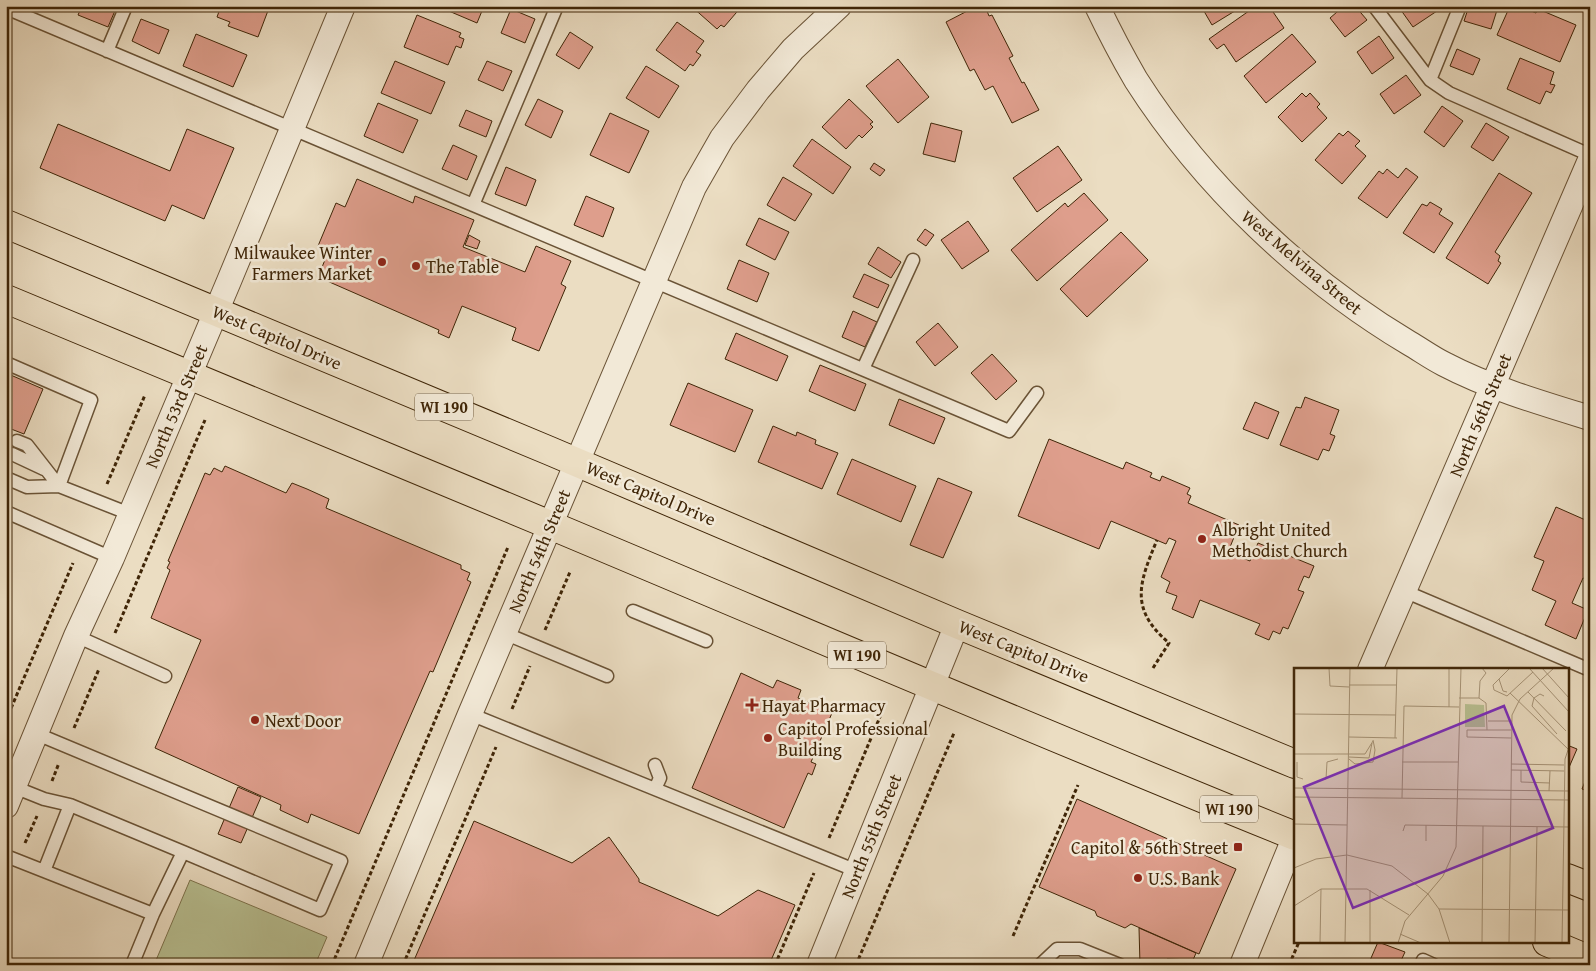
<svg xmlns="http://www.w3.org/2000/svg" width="1596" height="971" viewBox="0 0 1596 971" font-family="'Gentium Book Plus',serif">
	<rect width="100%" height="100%" fill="#ebddc2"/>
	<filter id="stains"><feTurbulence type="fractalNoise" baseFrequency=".004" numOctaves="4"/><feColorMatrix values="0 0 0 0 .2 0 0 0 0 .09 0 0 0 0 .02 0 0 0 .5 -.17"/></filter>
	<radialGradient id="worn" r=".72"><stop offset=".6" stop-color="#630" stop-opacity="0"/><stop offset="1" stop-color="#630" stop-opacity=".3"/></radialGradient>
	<path fill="#b8c092" stroke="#7c724c" d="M190,880L327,937L315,965H154Z"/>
	<path fill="#de9e8c" stroke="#3f2507" d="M82,6H117L108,27L78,15Z
		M221,6H264L269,8L258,37L228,26L230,22L217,17Z
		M437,6H484L477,23Z
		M691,6H742L724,27L721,25L717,29Z
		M977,6H985L989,16L992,15L1013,56L1009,58L1022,83L1024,82L1039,110L1012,123L993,86L985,90L974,69L970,71L946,22Z
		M1201,6H1243L1212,25Z
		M1256,6H1269L1284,28L1236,62L1224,44L1217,49L1209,39Z
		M1344,6H1355L1367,20L1345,37L1330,18Z
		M1398,6H1440L1436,9L1437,11L1413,27Z
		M1469,6L1498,7L1491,29L1464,21Z
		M1510,6H1520L1536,13L1538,9L1576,25L1560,62L1497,35Z
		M511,9L535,19L525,43L501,33Z
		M417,15L461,33L459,37L464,39L461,48L456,46L448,65L404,47Z
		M141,19L169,30L159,54L132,41Z
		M677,22L704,41L696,52L701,55L693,66L690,64L685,71L656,50Z
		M570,32L593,47L579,69L556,55Z
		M196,34L247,55L233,87L183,66Z
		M1292,34L1316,62L1266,103L1244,76Z
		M1379,36L1394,58L1372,74L1357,52Z
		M1457,49L1480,59L1473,75L1450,66Z
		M1520,58L1554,72L1550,84L1555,85L1551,93L1546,91L1540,104L1507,89Z
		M898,59L929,97L898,123L866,86Z
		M395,61L445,82L431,114L381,93Z
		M487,61L512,71L503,91L478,80Z
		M646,66L679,86L659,118L626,98Z
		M1406,75L1421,95L1394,114L1380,94Z
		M1302,93L1306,97L1310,93L1320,104L1317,107L1327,118L1302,142L1278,117Z
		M538,99L563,111L551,138L525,125Z
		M849,99L873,122L870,124L873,127L862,138L859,135L846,149L822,127Z
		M378,103L418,120L403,153L364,136Z
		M1442,106L1463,121L1444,147L1424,132Z
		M466,110L492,121L486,137L459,126Z
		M610,113L649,131L629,173L590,155Z
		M931,123L962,131L955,162L923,154Z
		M1486,123L1509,137L1493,161L1471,147Z
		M58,124L170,171L187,129L234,148L204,219L172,205L165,221L40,168Z
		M1348,131L1360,141L1355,146L1366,156L1342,184L1315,160L1339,133L1343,136Z
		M812,139L851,167L833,194L793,166Z
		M453,145L477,156L467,180L442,169Z
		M1058,146L1082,180L1037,212L1013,178Z
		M874,163L885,170L880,176L870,169Z
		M506,167L536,180L526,206L495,194Z
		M1406,168L1418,177L1387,218L1358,198L1379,171L1383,174L1387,169L1398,178Z
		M1499,173L1532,193L1495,252L1500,256L1498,261L1501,263L1488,284L1446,258Z
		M783,177L812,194L795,221L767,205Z
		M357,179L413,203L415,196L474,220L463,247L525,272L536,246L571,261L561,284L566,287L539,351L512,340L516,328L462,306L449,338L438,333L439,330L318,277L329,250L318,246L336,203L345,207Z
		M1084,193L1108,220L1037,281L1011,250L1065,203L1068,207Z
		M586,196L614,208L603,237L574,225Z
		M1430,202L1442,209L1439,214L1453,223L1434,253L1403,233L1422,204L1427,206Z
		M759,218L789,232L775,260L746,245Z
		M968,221L989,251L962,269L941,240Z
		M925,229L934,235L926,246L917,240Z
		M1121,232L1148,260L1087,317L1060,289Z
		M469,235L480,241L477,249L465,245Z
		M878,247L901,262L891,278L868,264Z
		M739,260L769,273L757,302L727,289Z
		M864,274L889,285L878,308L853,297Z
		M853,311L877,322L865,347L842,337Z
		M938,323L958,347L935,366L916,342Z
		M736,333L788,356L777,381L725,359Z
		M992,354L1017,381L996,400L971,373Z
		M820,365L866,384L855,411L809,391Z
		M6,373L43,389L24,434L6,427Z
		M688,383L753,410L735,452L670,425Z
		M1305,397L1339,410L1330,434L1335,436L1329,451L1323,449L1318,460L1280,445L1296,407L1301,408Z
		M899,399L945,418L934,444L889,425Z
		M1255,402L1279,412L1268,439L1243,429Z
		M773,426L796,436L797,432L816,440L815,444L838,453L822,489L758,462Z
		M1049,439L1123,469L1126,462L1152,473L1150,477L1160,481L1162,476L1190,488L1187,494L1191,496L1188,503L1239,525L1228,552L1250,561L1258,543L1314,566L1309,578L1304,576L1298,590L1304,592L1288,629L1283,627L1280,634L1273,631L1269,640L1255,634L1260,624L1200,600L1193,618L1172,609L1177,596L1166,592L1170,582L1161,577L1176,541L1169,538L1166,544L1111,521L1099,549L1018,516Z
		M852,459L916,486L901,522L837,494Z
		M225,466L286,493L292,483L307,489L329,499L326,508L461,565V569L470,573L467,580L471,582L433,672L430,671L359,834L311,814L308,823L280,810L281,805L155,748L201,640L151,618L170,570L167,568L170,562L168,561L205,473L210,475L214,468L222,472Z
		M938,478L972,492L943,558L910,545Z
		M1556,507L1590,522V570L1586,579L1583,578L1572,603L1588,610L1576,639L1545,625L1556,601L1532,590L1544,561L1534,557Z
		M741,673L773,688L777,680L801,690L798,698L832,713L811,762L816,764L812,775L808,773L784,828L692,788Z
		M1567,745L1577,749L1567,772Z
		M1590,769V792L1582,789Z
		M238,787L261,797L241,843L218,834Z
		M1077,799L1236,869L1199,954L1131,924L1125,928L1097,916L1095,911L1039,887Z
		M474,821L572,863L609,837L639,879V882L718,916L758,890L795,905L769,965H412Z
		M1139,928L1196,953L1193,960L1167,959V965H1140Z
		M1378,942L1405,952L1399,965H1368Z"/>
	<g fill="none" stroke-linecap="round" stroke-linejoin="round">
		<g stroke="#6a5336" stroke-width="15">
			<path id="service" d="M1374,6L1430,80L1449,93L1590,155
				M6,8L1009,431L1037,393
				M107,51L126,6
				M1430,80L1460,6
				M473,205L557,6
				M6,363L91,400L59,486
				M863,369L913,260
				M17,441L27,445L59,486
				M12,454L44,469
				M6,478L27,487L59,486L130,514
				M6,512L112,558
				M1404,591L1590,670
				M633,611L706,641
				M504,633L607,676
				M76,636L165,676
				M470,714L857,871
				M37,734L341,861L320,910L183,852
				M655,765L660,778L655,789
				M14,787L44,799L70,805L183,852L153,914L132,965
				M6,856L153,914
				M44,871L70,805
				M1040,965L1057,949H1080L1120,965
				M1421,965L1423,960L1434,965"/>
		</g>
		<g stroke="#6a5336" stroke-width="26">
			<path id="minor" d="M1097,6C1109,31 1122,56 1136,80C1203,185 1302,279 1409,343C1421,350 1432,358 1444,364C1490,388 1541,403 1590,418
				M1370,670L1590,160
				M6,806L76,636L112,558L229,281L343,6
				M366,965L470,714L694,187L722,138L758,90L793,49L839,6
				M819,965L957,624
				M1242,965L1295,836"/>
		</g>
		<g stroke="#3f2507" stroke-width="30">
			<path id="primary" d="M6,224L550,451L957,624L1295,764
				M6,299C187,376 369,449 550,525C798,629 1045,735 1295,836
				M1567,878L1590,887
				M1547,942L1590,960"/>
		</g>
		<path stroke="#3f2507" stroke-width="3" stroke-dasharray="4 2.5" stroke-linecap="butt" d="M107,484L145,395
			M545,630L570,572
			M115,633L205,420
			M1153,668L1169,643C1129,609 1139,583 1157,540
			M512,709L530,666
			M6,720L73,563
			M74,728L99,669
			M52,781L59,763
			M829,838L885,705
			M25,843L37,816
			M6,887L10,878
			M1013,936L1078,785
			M332,965L508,547
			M403,965L496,747
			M775,965L814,873
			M856,965L954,733
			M1289,965L1299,942"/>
		<use href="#service" stroke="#f2e9d7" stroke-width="12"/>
		<use href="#minor" stroke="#f2e9d7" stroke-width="24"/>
		<use href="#primary" stroke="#ebddc2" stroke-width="28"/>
	</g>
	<g fill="#8f2418" stroke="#f2e9d7" stroke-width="2">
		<circle cx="382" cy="262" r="5"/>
		<circle cx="416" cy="266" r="5"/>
		<circle cx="1202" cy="539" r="5"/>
		<path d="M749.5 697.5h5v5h5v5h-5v5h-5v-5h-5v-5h5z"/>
		<circle cx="255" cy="720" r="5"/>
		<circle cx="768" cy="738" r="5"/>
		<rect x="1233" y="842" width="10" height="10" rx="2.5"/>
		<circle cx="1138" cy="878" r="5"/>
	</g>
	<g text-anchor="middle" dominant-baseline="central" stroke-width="5" stroke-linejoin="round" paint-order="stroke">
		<g fill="#f2e9d7" stroke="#756045" stroke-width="1">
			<rect x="415" y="393.5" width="58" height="27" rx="4"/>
			<rect x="828" y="641.5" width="58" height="27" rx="4"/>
			<rect x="1200" y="795.5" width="58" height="27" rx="4"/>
		</g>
		<g font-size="16" font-weight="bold" fill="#3f2507">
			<text x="444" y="407">WI 190</text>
			<text x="857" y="655">WI 190</text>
			<text x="1229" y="809">WI 190</text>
		</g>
		<g font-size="18" fill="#3f2507" stroke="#f2e9d7" text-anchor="start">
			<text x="372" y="252" text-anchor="end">Milwaukee Winter<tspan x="372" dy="21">Farmers Market</tspan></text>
			<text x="426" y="266">The Table</text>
			<text x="1212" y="529">Albright United<tspan x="1212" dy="21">Methodist Church</tspan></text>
			<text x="762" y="705">Hayat Pharmacy</text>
			<text x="265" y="720">Next Door</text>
			<text x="778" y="728">Capitol Professional<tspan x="778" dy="21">Building</tspan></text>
			<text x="1228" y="847" text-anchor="end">Capitol &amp; 56th Street</text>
			<text x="1148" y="878">U.S. Bank</text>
		</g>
		<g font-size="18" fill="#3f2507" stroke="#f2e9d7">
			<text transform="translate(1302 262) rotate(40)">West Melvina Street</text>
			<text transform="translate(277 337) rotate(23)">West Capitol Drive</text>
			<text transform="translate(176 406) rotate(-67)">North 53rd Street</text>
			<text transform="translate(1480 415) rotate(-67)">North 56th Street</text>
			<text transform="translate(651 493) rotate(23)">West Capitol Drive</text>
			<text transform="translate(539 551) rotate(-67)">North 54th Street</text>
			<text transform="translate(1024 651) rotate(22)">West Capitol Drive</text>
			<text transform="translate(871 836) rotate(-68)">North 55th Street</text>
		</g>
	</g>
	<g transform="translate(1294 668)">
		<rect width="275" height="275" fill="#ebddc2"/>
		<path d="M171,36L190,37L191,59H171Z" fill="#b8c092"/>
		<path fill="none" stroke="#a69377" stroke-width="1" d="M35,0L36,18L55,19M216,0L199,17L200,22L213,28L239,4M235,0L275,44M248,0L275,30M205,11L209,23L213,24M55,17H102M234,24L272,63M216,25L274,81M250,28L246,26L240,30L238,38L263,66M165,30H185L192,35L193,62H217M185,30L186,13L192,5L188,0M155,39V0M0,46L102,47M194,53H218M193,62H173V69L217,70M55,69L103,70M101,70L103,0M0,86H71L79,73M55,89L75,90L78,75M55,91L61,96L79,94L81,82L79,72M3,94V109L9,111M108,94H164M217,96L270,97M217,102L270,103M227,102V114L256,115M29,111H32L33,94L44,91M0,120L275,123M255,123L256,103M0,129L275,132M108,130L110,38L165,39M0,156L53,157M109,163L111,157L275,159M132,173V157M0,200L22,191L53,187L98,198L134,226L145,241L156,275M0,238L27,221H73L115,247M145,241L275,242M106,266L127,275M26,275L27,221M51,275L56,0M76,275V222M104,275L111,253L149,208L162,179L167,0M188,275L189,158M215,275L218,47L226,31L260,0M241,275L243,159M268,275L271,91L275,79"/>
		<path fill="#7b2cbf" fill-opacity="0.15" stroke="#7b2cbf" stroke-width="2.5" d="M210,38L259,160L59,240L10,119Z"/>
		<rect width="275" height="275" fill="none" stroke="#3f2507" stroke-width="2.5"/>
	</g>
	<rect width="1596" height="971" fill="none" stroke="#ebddc2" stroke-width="25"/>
	<rect x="8" y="8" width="1581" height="956" fill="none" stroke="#3f2507" stroke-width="2.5"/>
	<rect x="12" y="12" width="1571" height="946" fill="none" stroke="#3f2507"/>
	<rect width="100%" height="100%" filter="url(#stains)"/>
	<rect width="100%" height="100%" fill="url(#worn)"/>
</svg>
